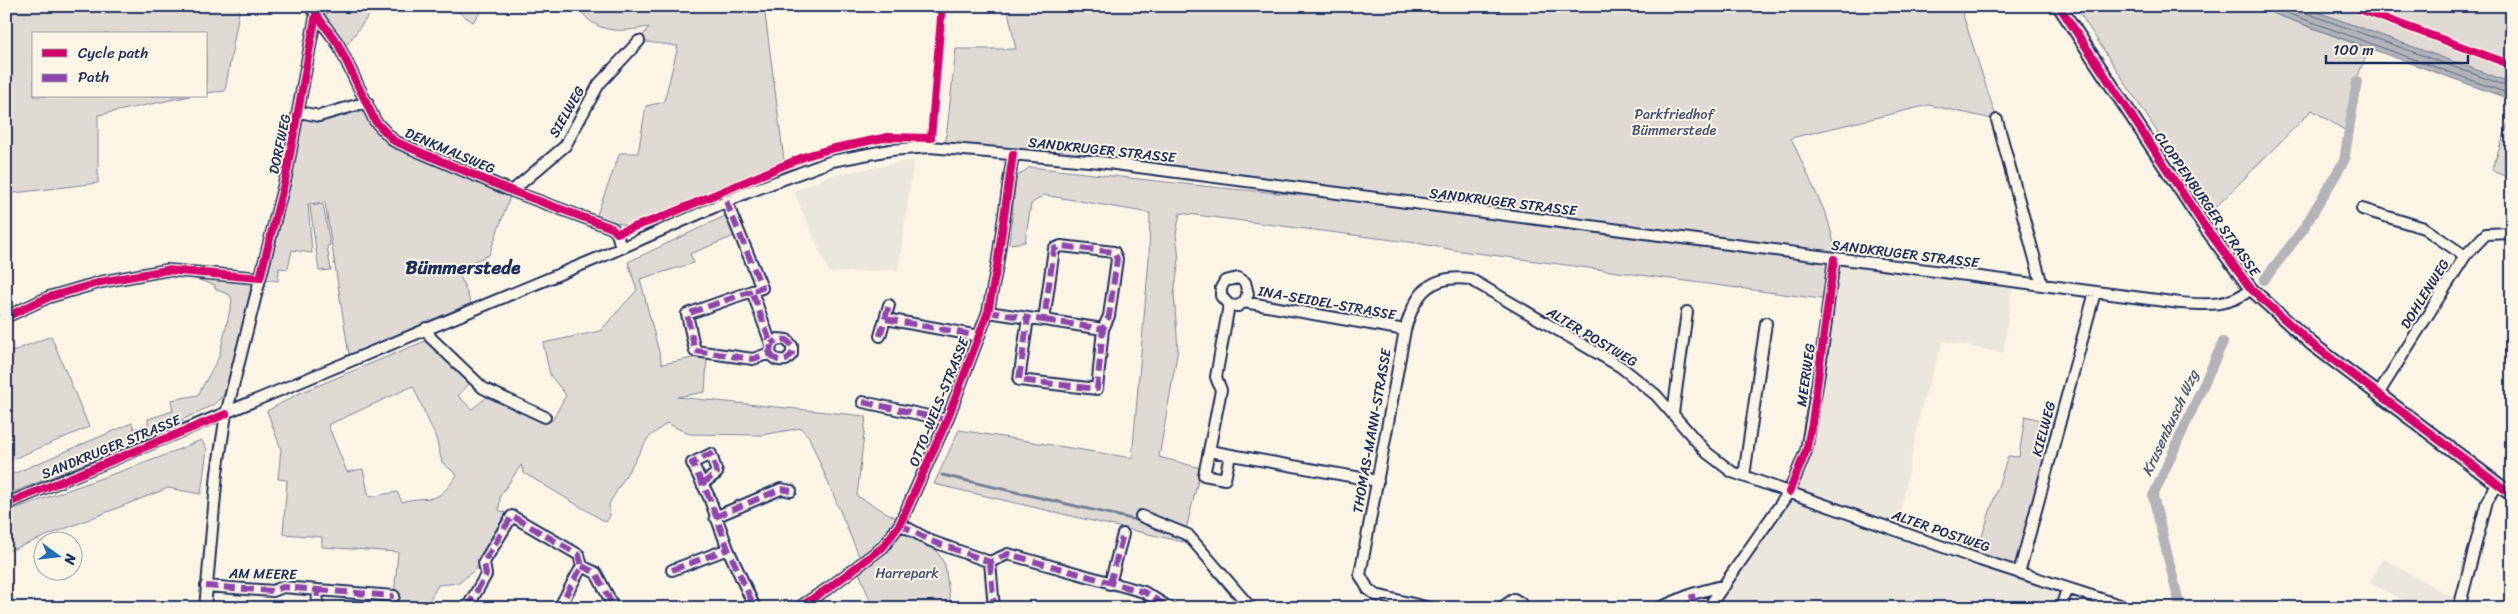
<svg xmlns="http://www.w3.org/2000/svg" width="2518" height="614" viewBox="0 0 2518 614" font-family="Sriracha,sans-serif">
	<rect width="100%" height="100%" fill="#fcf5e5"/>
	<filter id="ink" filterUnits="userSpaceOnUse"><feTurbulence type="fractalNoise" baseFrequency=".02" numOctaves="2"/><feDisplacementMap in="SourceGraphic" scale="10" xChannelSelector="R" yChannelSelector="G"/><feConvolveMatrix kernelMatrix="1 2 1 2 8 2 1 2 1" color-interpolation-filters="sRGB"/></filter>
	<g filter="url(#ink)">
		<path fill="#ece7dc" d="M914,160L898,270L829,273L794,191L828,176Z
			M1834,259L2013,284L2003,353L1943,341L1922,405L1897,530L2067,589L2061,608H1708L1777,509L1806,451Z
			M2382,558L2461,602L2459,608H2417L2370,583Z"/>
		<path fill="#dfdbd4" stroke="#7d8599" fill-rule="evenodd" d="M6,6H240L225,91L206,93V34H34V96H190L98,115V183L6,194Z
			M330,6H376L342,51L323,22Z
			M450,6H486L473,22Z
			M578,6H764L784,160L629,226L596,217L620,153H638L646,106L664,102L678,46L639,41L649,27C621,32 594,35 578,6Z
			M1007,6H1960L1997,120L1929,105L1791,138L1827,217L1834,243L1828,300L1454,250L1417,243L1180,213L1176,234L1179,259L1174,294L1178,349L1159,457L1201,468L1183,542L934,484L959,430L1132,458L1149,259L1150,213L1044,195L1031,204L1025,242L1009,244L1016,177L1030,167L1221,188L1423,206L945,148L956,49H1016Z
			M2075,6H2253L2369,49L2354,85L2346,131L2312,110L2208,215L2190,182Z
			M2301,6H2339L2512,68V83Z
			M2396,6H2512V61L2394,18Z
			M365,106L394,141L512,191L489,255L457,268L471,303L349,355L325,202L308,204L312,253L292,250L288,269L279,268L278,281L264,279L302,114Z
			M2512,112V180L2492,170Z
			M323,204L330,245L327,246L331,270L319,271L310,206Z
			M725,216L734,236L690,254L694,263L640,279L662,364L698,357L707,359L705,392L677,397L866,416L857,496L896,518L900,524L931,541L945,565L951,608H873L857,567L862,563L809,437L801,428L762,435L689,434L667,423L648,438L609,504L610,516L606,522L524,473L521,465L500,496L499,510L508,514L484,562L459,583L438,585L425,608H377V605L388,606V595L394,596L398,552L322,547V537L283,534L287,480L278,479L281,449L267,411L300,393L425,341L470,383L458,396L472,409L492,393L552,421L566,395L550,375L543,343L600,331L637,290L628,262ZM413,386L436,438L442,462L457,475C434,509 432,493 402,502L397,492L369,497L363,469L347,472L328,425Z
			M195,272L253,284L224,395L213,405L117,451L6,495V477L132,423L134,429L148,425V419L173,411L171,400L198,395L219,357L232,301L230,295L215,289V285L195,279Z
			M51,336L89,427L6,462V354Z
			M2025,416L2059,425L2019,573L1964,554L1982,536L2008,456L2019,457Z
			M201,440L207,449L201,494L168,488L6,552V512L158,458Z"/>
		<path fill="#b2b4b8" stroke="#767f94" d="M2253,6H2301L2512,83V100Z"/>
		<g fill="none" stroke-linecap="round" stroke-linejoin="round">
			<path stroke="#576482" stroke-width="1" d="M2268,6L2512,95
				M2302,6L2306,13L2512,88"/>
			<path stroke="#767f94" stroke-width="3" d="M942,475L1136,520
				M1139,521L1161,530
				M1203,560L1233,597"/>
			<path stroke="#b2b4b8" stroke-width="10" d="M2264,280L2304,228L2344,161L2357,81
				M2180,606L2153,496L2223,342"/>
			<g stroke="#1b2f5e" stroke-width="14">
				<path id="minor" d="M310,6L338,44L375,121L394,141L512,191L612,228L617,233L621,248
					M300,112L319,116L367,102
					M1997,120L2042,285
					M512,191L565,146L599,84L639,41
					M726,201L762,288L752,291L771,344L770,353L753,359L695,351L687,314L752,291
					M2362,209L2424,228L2465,256
					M1244,302L1248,294L1245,282L1238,278L1225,281L1221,288V296L1229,305L1238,306L1244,302L1405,330
					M988,312L1028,318L1019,380L1097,389L1103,329L1109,316L1117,259L1114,252L1061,246L1054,249L1044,320L1028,318
					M6,317L49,297L101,282L167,270L260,278
					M886,319L979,336
					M1044,320L1103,329
					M426,328L431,338L483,388L545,417
					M880,336L889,305
					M770,353C774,360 778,361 786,360L792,354V346L787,340L778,339L771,344
					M2378,394L2465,256L2486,234L2512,233
					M863,402L947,420
					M1673,413L1687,312
					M1209,451L1221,390L1216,377L1229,305
					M1230,455L1225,479L1204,475L1209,451L1378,481
					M1744,476L1766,323
					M702,484L717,473L711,454L692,463L709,497L728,549L755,608
					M6,504L603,256L746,193L832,161L890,150L930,147L1100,162L2180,303C2207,305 2229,307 2251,289
					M1141,516L1188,535L1251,608
					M715,517L781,489L791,491
					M900,524L931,541L990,562L1008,554L1144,592L1170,608
					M990,562L994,608
					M582,566L596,573L611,602
					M672,570L728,549
					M2019,573L2095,292
					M1110,584L1123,534
					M206,586L273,591L283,587L318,590L317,608
					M318,590L394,596
					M205,608L217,473L226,414L286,176L316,14
					M467,608L486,575L484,562L512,516L579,555L582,566L559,608
					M798,608L830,587L883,547L900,524L947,420L988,312L997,266L1013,154
					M1430,608L1376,595L1368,589L1360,575L1405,330C1415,294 1429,274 1470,279L1621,367L1656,395L1706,452L1732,472L1980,560L2129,608
					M1501,608L1514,599L1522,604L1523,608
					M1659,608L1692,594L1725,585
					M1708,608L1789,492L1806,451L1820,367L1834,259
					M2061,608L2067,589
					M2459,608L2487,501L2498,484"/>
			</g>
			<g stroke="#1b2f5e" stroke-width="16">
				<path id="major" d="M2059,6L2203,224L2251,289L2312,344L2512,495"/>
			</g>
			<use href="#minor" stroke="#fcf5e5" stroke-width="10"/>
			<use href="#major" stroke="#fcf5e5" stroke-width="12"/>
			<path stroke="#8e44ad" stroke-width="6" stroke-dasharray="12 6" stroke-linecap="butt" d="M726,201L762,288L752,291L771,344L770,353L753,359L695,351L687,314L752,291
				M988,312L1028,318L1019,380L1097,389L1103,329L1109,316L1117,259L1114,252L1061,246L1054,249L1044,320L1028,318
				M886,319L979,336
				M1044,320L1103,329
				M880,336L889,305
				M770,353C774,360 778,361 786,360L792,354V346L787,340L778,339L771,344
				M863,402L947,420
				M702,484L717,473L711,454L692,463L709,497L728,549L755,608
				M715,517L781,489L791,491
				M900,524L931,541L990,562L1008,554L1144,592L1170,608
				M990,562L994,608
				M582,566L596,573L611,602
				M672,570L728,549
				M1110,584L1123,534
				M206,586L273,591L283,587L318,590L317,608
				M318,590L394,596
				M1692,594L1694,608
				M467,608L486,575L484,562L512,516L579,555L582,566L559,608"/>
			<g stroke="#fcf5e5" stroke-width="11">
				<path id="cycleway" d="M2059,6L2203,224L2251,289L2312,344L2512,495
					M2351,6L2512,65
					M316,14L338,44L375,121L394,141L512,191L612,228L617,233L662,217L806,156L830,149L888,137L931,138L942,6
					M6,317L49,297L101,282L167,270L260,278L286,176L316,14
					M1789,492L1806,451L1812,423L1834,259
					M6,504L226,414
					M798,608L830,587L883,547L900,524L947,420L988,312L997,266L1013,154"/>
			</g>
			<use href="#cycleway" stroke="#d6006c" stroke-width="8"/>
		</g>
	</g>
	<g text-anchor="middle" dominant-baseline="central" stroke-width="4" stroke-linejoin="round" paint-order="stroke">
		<g font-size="14" fill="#1b2f5e" stroke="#fcf5e5">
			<text transform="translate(567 112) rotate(-60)">SIELWEG</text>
			<text transform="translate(280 144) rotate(-78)">DORFWEG</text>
			<text transform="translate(1102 150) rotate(6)">SANDKRUGER STRASSE</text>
			<text transform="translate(450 151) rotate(23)">DENKMALSWEG</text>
			<text transform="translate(1503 202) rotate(7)">SANDKRUGER STRASSE</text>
			<text transform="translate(2207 204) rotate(55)">CLOPPENBURGER STRASSE</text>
			<text transform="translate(1905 254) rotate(7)">SANDKRUGER STRASSE</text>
			<text transform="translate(2425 294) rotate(-58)">DOHLENWEG</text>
			<text transform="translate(1327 303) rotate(10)">INA-SEIDEL-STRASSE</text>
			<text transform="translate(1592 337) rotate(31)">ALTER POSTWEG</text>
			<text transform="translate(1806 375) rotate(-82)">MEERWEG</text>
			<text transform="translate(939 402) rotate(-68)">OTTO-WELS-STRASSE</text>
			<text transform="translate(2044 429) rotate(-75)">KIELWEG</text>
			<text transform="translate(1372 431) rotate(-80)">THOMAS-MANN-STRASSE</text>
			<text transform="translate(111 447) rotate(-22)">SANDKRUGER STRASSE</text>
			<text transform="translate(1941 531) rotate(19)">ALTER POSTWEG</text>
			<text transform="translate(263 574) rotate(1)">AM MEERE</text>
		</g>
		<g font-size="14" fill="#425176" stroke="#fcf5e5">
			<text x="1674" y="114">Parkfriedhof<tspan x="1674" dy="16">Bümmerstede</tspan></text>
			<text x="907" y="573">Harrepark</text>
		</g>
		<g font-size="15" font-style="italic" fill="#485779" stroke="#fcf5e5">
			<text transform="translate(2170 423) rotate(-65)">Krusenbusch Wzg</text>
		</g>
		<g font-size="19" font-weight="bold" fill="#1b2f5e" stroke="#fcf5e5">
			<text x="463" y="267">Bümmerstede</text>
		</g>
	</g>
	<rect width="2518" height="614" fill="none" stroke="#fcf5e5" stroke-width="25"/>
	<rect x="12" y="12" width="2493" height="589" fill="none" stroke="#1b2f5e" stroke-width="2" filter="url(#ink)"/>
	<rect x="32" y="32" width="175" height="65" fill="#fcf5e5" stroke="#a2a6af"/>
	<rect x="42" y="49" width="25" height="8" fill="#d6006c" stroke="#a2a6af"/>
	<text x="78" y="58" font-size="15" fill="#1b2f5e">Cycle path</text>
	<rect x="42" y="74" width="25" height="8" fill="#8e44ad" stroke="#a2a6af"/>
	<text x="78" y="82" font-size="15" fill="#1b2f5e">Path</text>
	<g transform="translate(58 556) rotate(105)"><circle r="24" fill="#fcf5e5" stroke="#a2a6af"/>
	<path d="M0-4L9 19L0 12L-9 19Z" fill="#1f6fb2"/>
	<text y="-8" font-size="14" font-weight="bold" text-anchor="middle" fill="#1b2f5e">N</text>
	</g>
	<path d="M2326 55v8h142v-8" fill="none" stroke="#1b2f5e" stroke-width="2.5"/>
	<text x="2333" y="55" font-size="15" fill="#1b2f5e" stroke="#fcf5e5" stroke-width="4" paint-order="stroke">100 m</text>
</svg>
